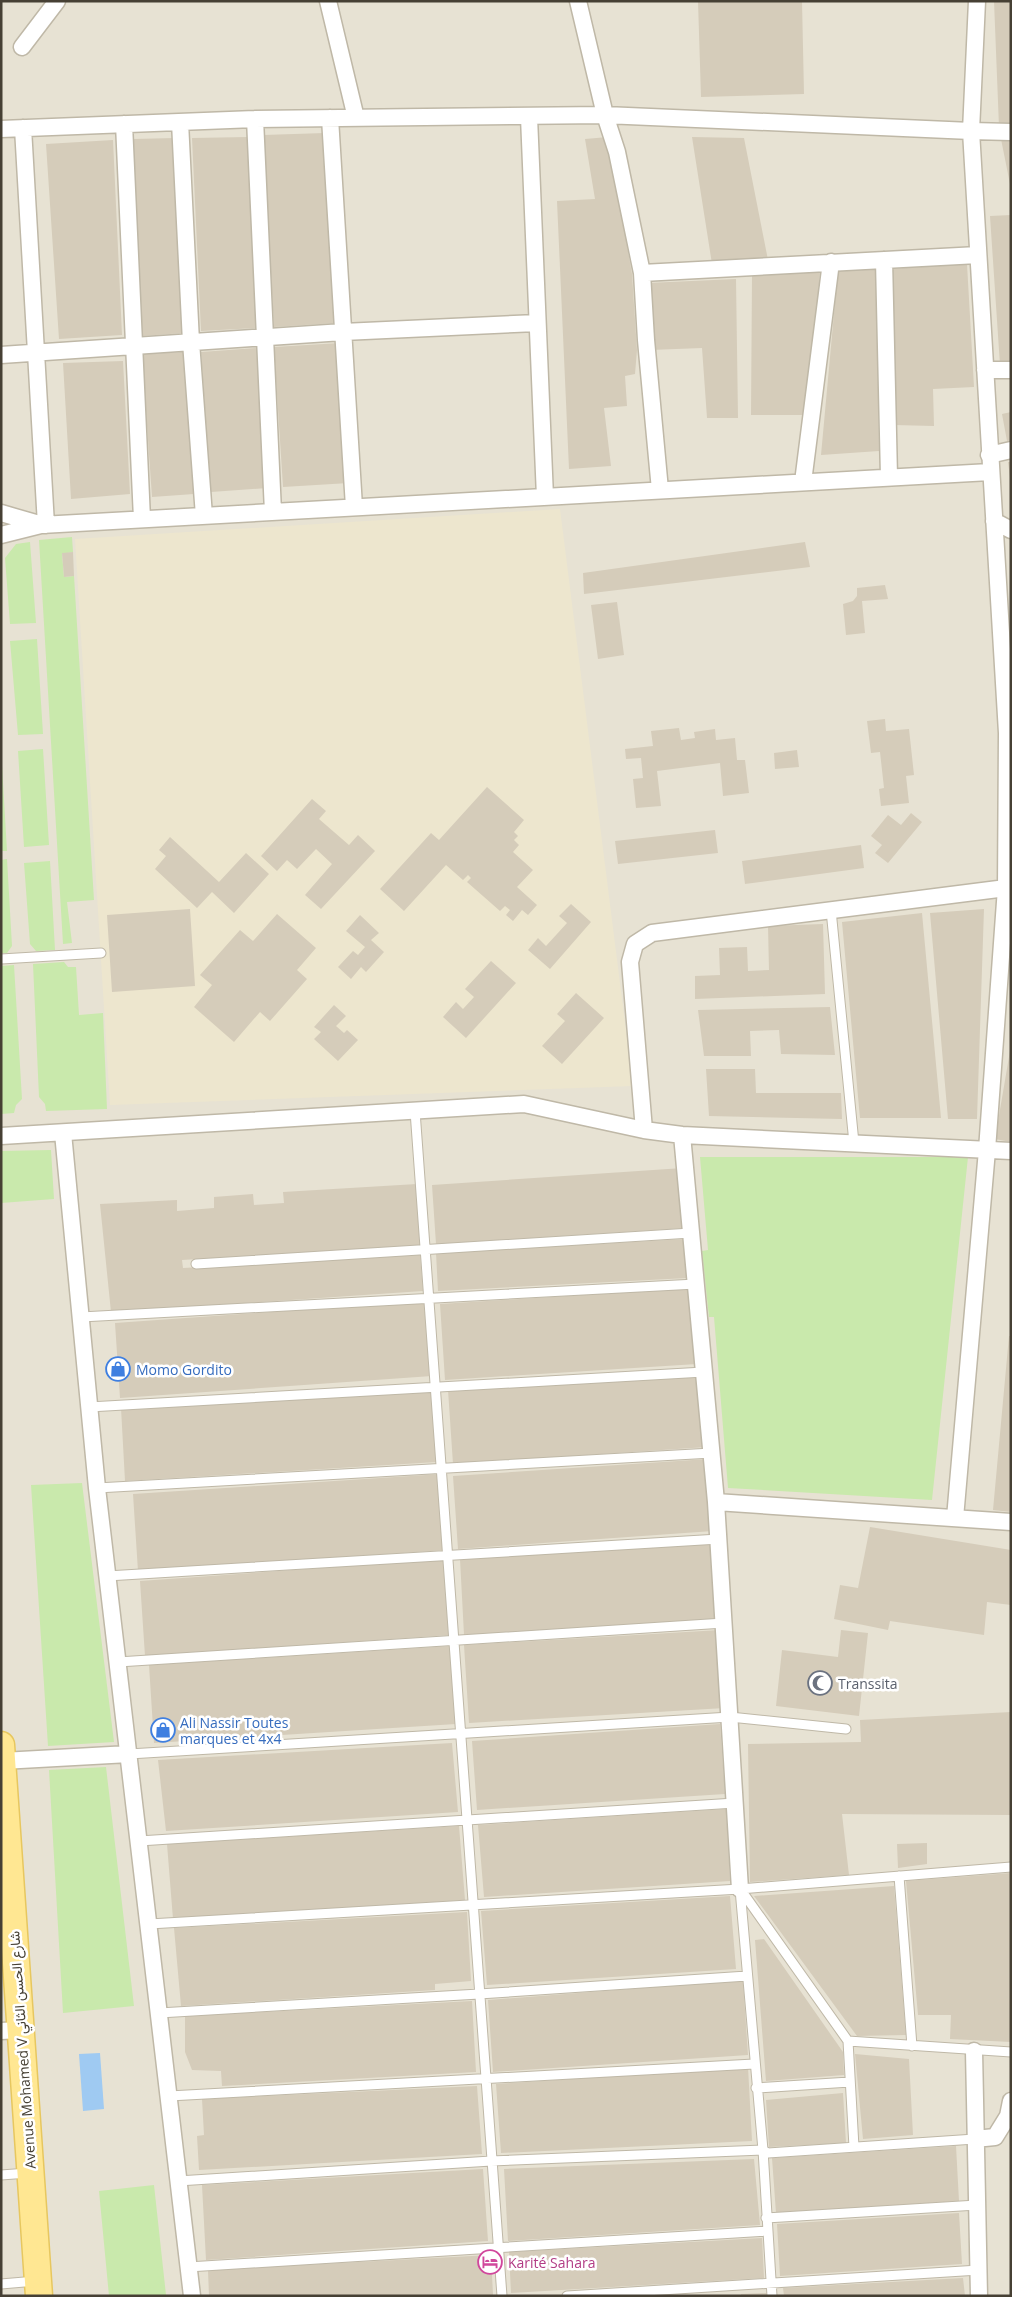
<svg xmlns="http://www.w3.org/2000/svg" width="1012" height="2297" viewBox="0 0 1012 2297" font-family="'Open Sans',Vazirmatn,sans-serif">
	<rect width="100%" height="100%" fill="#f3f0e5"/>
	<path fill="#e7e2d3" d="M1,1H1011V2296H1Z"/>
	<path fill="#ede6ce" d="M560,509L633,1086L110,1105L75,539Z"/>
	<path fill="#c9e9ac" d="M72,537L73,552L62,554L64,577L74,576L94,900L67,902L72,943L63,944L39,540Z
		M30,542L36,623L10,624L5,558L16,544Z
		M37,639L43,734L18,735L10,641Z
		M1,748L7,851H1Z
		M43,749L49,845L24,847L18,751Z
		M7,859L12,946L7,953H1V860Z
		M50,861L55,950L36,951L30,944L24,863Z
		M64,962L68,967H76L79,1015L103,1013L107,1109L46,1111L45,1104L39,1097L33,964Z
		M14,965L22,1099L16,1105L14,1113L1,1114V966Z
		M51,1150L54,1199L1,1203V1151Z
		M700,1157H968L932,1500L728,1488L714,1317H709L702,1251L708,1250Z
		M82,1483L114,1742L48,1746L31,1485Z
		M106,1767L134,2006L63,2013L49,1770Z
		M154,2185L166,2295L109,2296L99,2191Z"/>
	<path fill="#9fcaf2" d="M100,2053L104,2109L83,2111L79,2054Z"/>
	<path fill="#d5ccba" d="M698,1H802L804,94L701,97Z
		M994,1H1011V127H999Z
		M325,133L335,323L274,327L263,135Z
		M248,137L257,328L201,331L192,138Z
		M608,137L632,274L637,350L635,374L625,376L627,406L604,408L611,466L569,469L557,201L595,199L585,139Z
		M692,137L744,138L768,260L712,264Z
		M175,138L184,333L141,336L133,139Z
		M1001,139H1011V184H1010Z
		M113,140L122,335L59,339L46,144Z
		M1011,215V364L1000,365L990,216Z
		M967,264L974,387L933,389L934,426L894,425L889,269Z
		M876,266L879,451L821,455L838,270Z
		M820,272L808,415H751L752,276Z
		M736,279L738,418H707L702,348L650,350L647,283Z
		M340,343L349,483L283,487L274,347Z
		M257,348L267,488L211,492L201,352Z
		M185,352L194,494L152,497L142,354Z
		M123,361L130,494L71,499L63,363Z
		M1011,412V440L1007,441L1002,414Z
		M1008,462H1011V477H1010Z
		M805,542L810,567L584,594L583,573Z
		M73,552L74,576L64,577L62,553Z
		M885,585L888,599L862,601L865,633L846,635L843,604L853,601L857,596V588Z
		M617,602L624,655L598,659L591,605Z
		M885,719L886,731L909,729L914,775L906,776L909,803L881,806L879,789L884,788L880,752L871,753L867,721Z
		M679,728L681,740L695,738L694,732L715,729L716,740L735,738L737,760H745L749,793L723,796L720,763L657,771L661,806L636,808L633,779L643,778L641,758L626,759L625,749L653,746L651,731Z
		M797,750L799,767L775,769L774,753Z
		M487,787L524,820L514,832L518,836L514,840L519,845L513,852L533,870L517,887L537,905L528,915L522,910L513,921L506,915L510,910L505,906L500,911L467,882L471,878L468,875L463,880L446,865L404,911L380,889L431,833L439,840Z
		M312,799L326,811L319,819L349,845L358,835L375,851L321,909L305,895L332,864L316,849L297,869L287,860L277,871L261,856Z
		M911,813L922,822L888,863L875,853L882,845L871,836L888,815L901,825Z
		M715,830L718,853L618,864L615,841Z
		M170,837L219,882L246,853L269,874L234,913L212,892L197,908L155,869L166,856L159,850Z
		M861,845L864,868L745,884L742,861Z
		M571,904L591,922L550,969L528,950L538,938L546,946L567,923L559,916Z
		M190,909L195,986L112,992L107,915Z
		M984,909L977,1119H948L930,913Z
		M922,913L941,1118H860L842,922Z
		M277,914L316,948L297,970L307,979L270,1021L260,1012L234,1042L194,1007L212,985L200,975L240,930L253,941Z
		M360,915L379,933L371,940L384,952L366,972L361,967L351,979L338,967L353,951L358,955L365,947L346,931Z
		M823,924L825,994L695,999V976L720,975L719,948L747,947L748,971L769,970L768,926Z
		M491,961L516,983L466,1038L443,1017L456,1002L463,1009L474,997L465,989Z
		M576,993L604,1018L562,1064L542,1046L565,1021L557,1014Z
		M334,1005L346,1016L336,1026L344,1033L347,1030L358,1040L338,1061L314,1039L321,1032L314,1027Z
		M830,1007L835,1055L781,1054L779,1030L750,1031L751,1056H704L698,1010Z
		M1010,1051H1011V1142L995,1139Z
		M706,1069H755L756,1093H841L842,1119L709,1116Z
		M683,1168L686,1228L436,1244L432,1185Z
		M417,1184L420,1245L182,1260L183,1268L420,1255L423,1291L111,1312L100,1204L177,1200V1211L214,1208V1197L253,1194L254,1205L284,1203L283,1192Z
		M686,1239L688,1278L438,1291L436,1253Z
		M692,1288L697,1364L445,1380L440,1304Z
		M427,1301L432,1376L120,1398L115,1323Z
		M1009,1336H1011V1512L993,1510Z
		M702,1373L707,1447L453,1464L448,1390Z
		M432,1389L437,1462L125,1481L121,1408Z
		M708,1459L713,1531L458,1549L453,1476Z
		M441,1474L446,1550L138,1571L133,1494Z
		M870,1527L1011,1550V1605L987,1602L984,1635L890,1621L888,1630L834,1619L840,1585L858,1588Z
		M714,1544L718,1620L464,1635L460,1559Z
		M445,1559L450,1635L145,1656L140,1581Z
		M720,1630L725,1708L469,1723L464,1645Z
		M841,1630L868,1633L859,1716L776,1706L782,1650L838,1657Z
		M451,1646L456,1724L154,1743L149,1665Z
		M1011,1712V1815L842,1814L849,1875L750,1882L748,1744L861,1742L860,1720Z
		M720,1724L725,1794L477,1810L472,1741Z
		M452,1743L458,1812L166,1831L158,1760Z
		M726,1809L730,1881L484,1897L478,1825Z
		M459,1826L465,1900L173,1919L167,1844Z
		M927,1843V1864L898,1868L897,1844Z
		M1011,1873V2042L950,2039L951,2015H918L906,1881Z
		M894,1886L906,2035L857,2036L754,1896Z
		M730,1896L736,1969L487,1985L481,1911Z
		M467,1912L471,1981L435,1984V1990L181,2006L174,1928Z
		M764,1939L843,2052L844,2075L766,2081L755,1940Z
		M743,1980L748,2055L493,2072L488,2000Z
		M472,2001L476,2072L222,2086L221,2071L192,2070L185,2052V2016Z
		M855,2054L909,2059L913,2135L863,2139Z
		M748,2067L752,2141L501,2153L496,2084Z
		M477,2086L482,2154L199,2170L197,2136L204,2135L202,2099Z
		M843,2093L846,2143L769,2147L766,2100Z
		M956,2146L959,2201L776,2213L772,2158Z
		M754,2159L760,2225L508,2241L504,2169Z
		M483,2169L488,2241L206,2260L202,2185Z
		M959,2213L962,2264L780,2276L777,2224Z
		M762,2238L764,2278L511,2293L509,2252Z
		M491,2255L493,2295L209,2296L208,2270Z
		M963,2278L965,2296H784L783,2288Z
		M766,2293L767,2296H741V2294Z"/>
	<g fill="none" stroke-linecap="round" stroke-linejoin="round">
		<g stroke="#bfb8a7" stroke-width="11">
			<path id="service" d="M831,910L854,1143
				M1,959L101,953
				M415,1111L502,2296
				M196,1264L691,1233
				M81,1317L696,1284
				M89,1407L704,1372
				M97,1488L712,1453
				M107,1576L719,1539
				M118,1662L724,1623
				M129,1754L730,1717L846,1729
				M139,1841L735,1803
				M899,1876L912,2046
				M740,1889L763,2150L772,2296
				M741,1890L848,2041L1011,2052
				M149,1924L740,1889L1011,1867
				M159,2013L479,1994L747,1976
				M848,2041L854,2147
				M756,2088L850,2082
				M169,2096L754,2064
				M1,2175L28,2173
				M178,2181L491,2161L763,2150L768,2153L975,2139
				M766,2218L977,2205
				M188,2267L767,2231
				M1,2284L36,2281
				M567,2296L979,2270"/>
		</g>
		<g stroke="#bfb8a7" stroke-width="19">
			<path id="minor" d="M328,1L356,118
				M578,1L605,115L617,152L642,273L646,340L660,490
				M977,1L971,131L1011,132
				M22,47L57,1
				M529,117L545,497
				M330,118L354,507
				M255,119L273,512
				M180,122L191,342L204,516
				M124,124L142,519
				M23,128L46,525
				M1,129L255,119L605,115L971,131L1007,733L1006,888L987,1150L955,1518
				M884,260L889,477
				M642,273L978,255
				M1,355L343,332L537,323
				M985,370H1011
				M989,455L1011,450
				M803,482L831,262
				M1,513L39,524
				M994,521L1011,530
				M1,535L41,525L990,472
				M644,1130L630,962L635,944L652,933L1006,888
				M63,1133L97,1488L192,2296
				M682,1135L716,1502L740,1889
				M1,1136L524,1104L644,1130L682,1135L1011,1151
				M716,1502L1011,1522
				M2,1761L129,1754
				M1,2031L20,2030
				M974,2051L979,2296
				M975,2139L995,2137L1008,2116L1011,2101"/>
		</g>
		<g stroke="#e7c75f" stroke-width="29">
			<path id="primary" d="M1,1745L39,2296"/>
		</g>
		<use href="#service" stroke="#fff" stroke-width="9"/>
		<use href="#minor" stroke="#fff" stroke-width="16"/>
		<use href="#primary" stroke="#ffe792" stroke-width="26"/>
	</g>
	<defs>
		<g id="shop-ring" transform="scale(1.25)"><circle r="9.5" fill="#fff" stroke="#3f7fe0" stroke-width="1.5"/><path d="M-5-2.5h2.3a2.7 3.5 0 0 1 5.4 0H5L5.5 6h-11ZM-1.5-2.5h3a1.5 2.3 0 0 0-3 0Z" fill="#3f7fe0"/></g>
		<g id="mosque-ring" transform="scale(1.25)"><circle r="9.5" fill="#fff" stroke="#6b7280" stroke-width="1.5"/><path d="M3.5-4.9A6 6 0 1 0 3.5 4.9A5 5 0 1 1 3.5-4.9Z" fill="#6b7280"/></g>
		<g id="hotel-ring" transform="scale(1.25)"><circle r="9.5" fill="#fff" stroke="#d1479c" stroke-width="1.5"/><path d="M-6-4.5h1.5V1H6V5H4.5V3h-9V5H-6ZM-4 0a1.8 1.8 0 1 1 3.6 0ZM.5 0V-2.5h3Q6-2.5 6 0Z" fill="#d1479c"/></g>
	</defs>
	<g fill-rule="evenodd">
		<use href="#shop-ring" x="118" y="1369"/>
		<use href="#mosque-ring" x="820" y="1683"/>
		<use href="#shop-ring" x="163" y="1730"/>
		<use href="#hotel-ring" x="490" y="2262"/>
	</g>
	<g text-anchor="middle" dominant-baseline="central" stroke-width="5" stroke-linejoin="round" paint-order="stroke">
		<g font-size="14" fill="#366cbe" stroke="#fff" text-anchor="start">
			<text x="136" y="1369">Momo Gordito</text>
			<text x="180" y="1722">Ali Nassir Toutes<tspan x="180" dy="16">marques et 4x4</tspan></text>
		</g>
		<g font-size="14" fill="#5b616d" stroke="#fff" text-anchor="start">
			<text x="838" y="1683">Transsita</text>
		</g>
		<g font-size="14" fill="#464034" stroke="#fff">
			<text transform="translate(22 2050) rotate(-94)">Avenue Mohamed V شارع الحسن الثاني</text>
		</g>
		<g font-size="14" fill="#b23c85" stroke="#fff" text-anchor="start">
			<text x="508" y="2262">Karité Sahara</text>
		</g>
	</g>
	<rect width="1012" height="2297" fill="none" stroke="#464034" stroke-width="5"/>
</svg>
